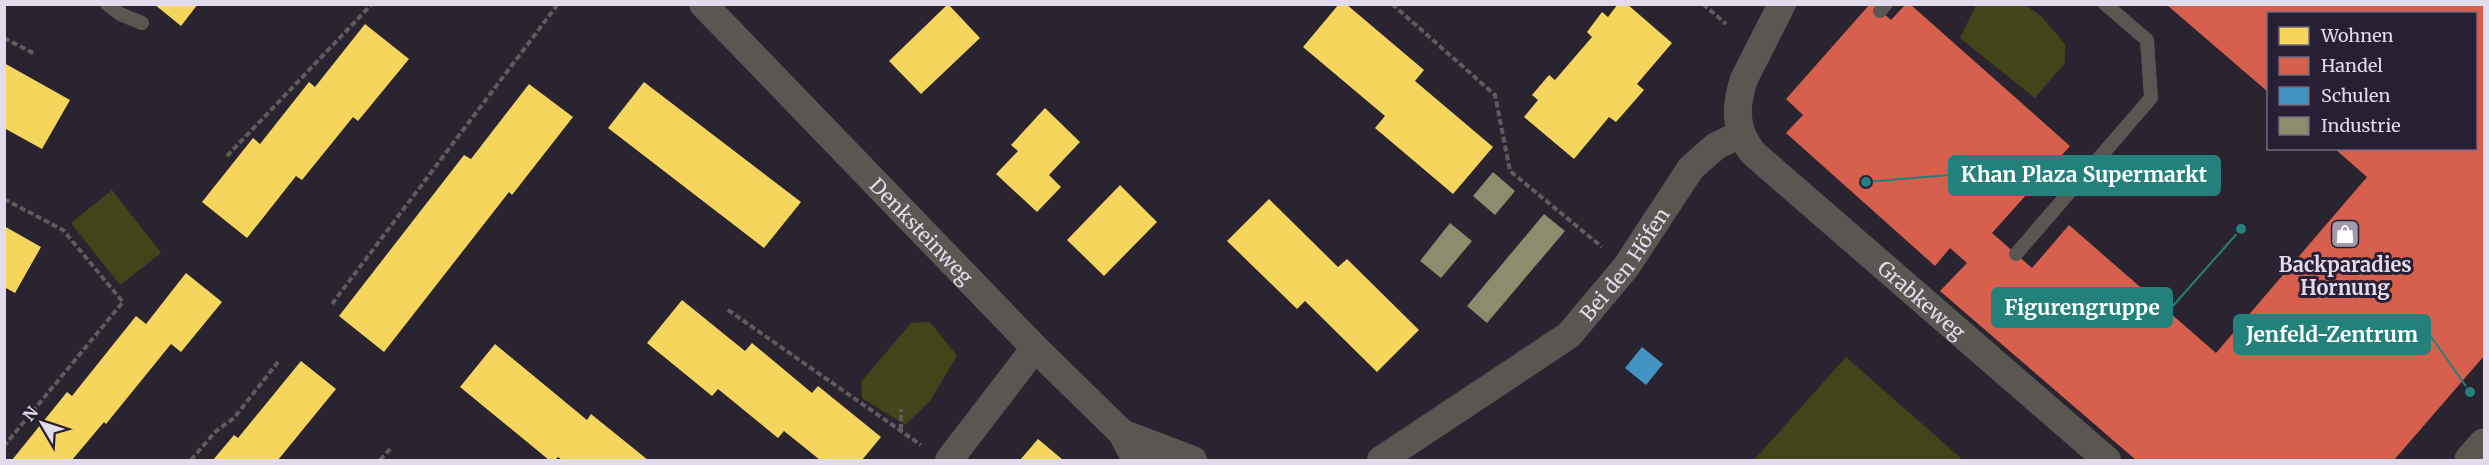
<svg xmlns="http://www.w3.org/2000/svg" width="2489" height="465" viewBox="0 0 2489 465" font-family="Merriweather,serif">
	<rect width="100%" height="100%" fill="#292430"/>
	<path fill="#42441a" d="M1976,5H2025L2041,16L2065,44V63L2035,98L1960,38Z
		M112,190L161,253L120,285L71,223Z
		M930,322L957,356L930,401L905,425L862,398L861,382L911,323Z
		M1846,357L1963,460H1754Z"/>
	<path fill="#f6d55c" d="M154,4H198L181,26Z
		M948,4L980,38L921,94L889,61Z
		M1339,4H1346L1424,70L1415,81L1493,147L1453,194L1375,128L1385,116L1303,47Z
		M1618,4H1627L1672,43L1637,84L1644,90L1616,122L1609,117L1574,159L1524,117L1538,100L1532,95L1549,75L1555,80L1592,37L1587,32L1602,12L1608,17Z
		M365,24L409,59L358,121L353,117L302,180L296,176L247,238L202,202L253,138L260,144L309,82L315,87Z
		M4,63L70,100L42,149L4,128Z
		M644,82L801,202L764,248L608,128Z
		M529,84L573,117L512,195L509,192L384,352L339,316L464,155L471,159Z
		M1045,108L1080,142L1049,175L1061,187L1037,212L996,174L1018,151L1011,145Z
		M1120,185L1157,222L1104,276L1067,240Z
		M1269,199L1338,267L1347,259L1419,330L1377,372L1305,301L1297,309L1227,241Z
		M4,226L41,247L15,293L4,287Z
		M186,273L222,302L181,352L171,344L106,424L104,422L72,460H12L67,392L72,396L136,316L146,324Z
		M682,300L745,351L752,343L812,393L818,386L881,437L862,460H820L784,431L778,438L718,389L712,396L647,343Z
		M495,344L587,420L591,414L648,460H562L558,457L555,460H549L460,387Z
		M301,361L336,389L278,460H213L234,435L238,438Z
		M1038,439L1063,460H1020Z"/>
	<path fill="#d6604d" d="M1870,4H1873L1891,20L1905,5H1911L2070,146L1992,233L2032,268L2069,225L2216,353L2367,177L2334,148H2476V14H2268V92L2167,5H2484V356L2394,460H2136L1940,291L1967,263L1950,248L1935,266L1786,133L1803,115L1786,99Z"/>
	<path fill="#4393c3" d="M1642,347L1663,364L1646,385L1625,368Z"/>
	<path fill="#8c8c6e" d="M1493,172L1515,191L1495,215L1473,196Z
		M1544,214L1565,231L1487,323L1467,306Z
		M1450,223L1472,241L1441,278L1420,261Z"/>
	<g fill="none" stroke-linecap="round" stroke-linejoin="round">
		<path stroke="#5f5c5b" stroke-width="4" stroke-dasharray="6 3" stroke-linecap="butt" d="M1392,4L1495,95L1510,171L1602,247
			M1703,4L1726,24
			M4,38L35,54
			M227,156L372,4
			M4,199L63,230L123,302L4,446
			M332,304L558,4
			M728,310L921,445
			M901,430V409
			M191,460L216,431L234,418L278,362
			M380,460L391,448"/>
		<path stroke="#5a5753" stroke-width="14" d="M107,4L120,14L142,23
			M1880,11L1886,4
			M2016,254L2151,98L2147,40L2105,4"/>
		<g stroke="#5a5753" stroke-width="28">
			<path id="s1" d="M703,4L1035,348L1122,433L1136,460"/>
			<path id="s2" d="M1782,4L1744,79C1735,107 1734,129 1753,153L2107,460"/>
			<path d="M1122,433L1193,460"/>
			<path d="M949,460L1035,348"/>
			<path id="s3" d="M1381,460L1569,335L1626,267L1691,168L1716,146L1741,134"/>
		</g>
		<path stroke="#5a5650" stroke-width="33" d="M2471,460L2484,445"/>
	</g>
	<defs>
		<g id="shop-square" transform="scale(1.5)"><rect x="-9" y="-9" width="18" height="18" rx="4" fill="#a19baa" stroke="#281f35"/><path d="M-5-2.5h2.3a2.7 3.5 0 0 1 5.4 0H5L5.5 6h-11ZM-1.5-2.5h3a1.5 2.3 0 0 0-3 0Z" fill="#fff"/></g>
	</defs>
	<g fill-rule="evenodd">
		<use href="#shop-square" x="2345" y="234"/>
	</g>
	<g text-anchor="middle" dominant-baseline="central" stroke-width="6" stroke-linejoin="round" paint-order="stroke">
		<g font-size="20" fill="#e1dbeb" stroke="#281f35">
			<text stroke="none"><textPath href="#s1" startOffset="315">Denksteinweg</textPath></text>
			<text stroke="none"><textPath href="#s3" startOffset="316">Bei den Höfen</textPath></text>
			<text stroke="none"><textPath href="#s2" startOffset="386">Grabkeweg</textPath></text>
		</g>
		<g font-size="20" font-weight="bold" fill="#e1dbeb" stroke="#281f35">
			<text x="2345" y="264">Backparadies<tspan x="2345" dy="23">Hornung</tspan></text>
		</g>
	</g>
	<path fill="none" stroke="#24807a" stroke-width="2" d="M1866 182L1949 175M2241 229L2172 307M2470 392L2430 335"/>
	<g fill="#24807a" stroke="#281f35" stroke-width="2">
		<circle cx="1866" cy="182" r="6"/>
		<circle cx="2241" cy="229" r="6"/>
		<circle cx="2470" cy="392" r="6"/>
	</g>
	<g fill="#24807a" stroke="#24807a" stroke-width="2">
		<rect x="1949" y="156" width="271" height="39" rx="6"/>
		<rect x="1992" y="288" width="180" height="39" rx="6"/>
		<rect x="2234" y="315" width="196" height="39" rx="6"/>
	</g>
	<g font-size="21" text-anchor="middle" font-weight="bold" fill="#fff">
		<text x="2084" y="182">Khan Plaza Supermarkt</text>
		<text x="2082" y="315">Figurengruppe</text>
		<text x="2332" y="342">Jenfeld-Zentrum</text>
	</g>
	<rect width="2489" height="465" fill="none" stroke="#e1dbeb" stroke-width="12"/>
	<rect x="2267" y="12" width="210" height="138" fill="#281f35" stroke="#726a7e" stroke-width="1.5"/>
	<rect x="2279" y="27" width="30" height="18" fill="#f6d55c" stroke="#726a7e" stroke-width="1.5"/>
	<text x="2321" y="42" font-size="18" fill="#e1dbeb">Wohnen</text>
	<rect x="2279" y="57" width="30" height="18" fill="#d6604d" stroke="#726a7e" stroke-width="1.5"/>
	<text x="2321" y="72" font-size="18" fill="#e1dbeb">Handel</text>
	<rect x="2279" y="87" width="30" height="18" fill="#4393c3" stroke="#726a7e" stroke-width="1.5"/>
	<text x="2321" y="102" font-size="18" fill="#e1dbeb">Schulen</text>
	<rect x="2279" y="117" width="30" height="18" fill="#8c8c6e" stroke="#726a7e" stroke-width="1.5"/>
	<text x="2321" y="132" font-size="18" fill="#e1dbeb">Industrie</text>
	<g transform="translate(42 423) rotate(309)" stroke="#281f35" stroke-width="4.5" paint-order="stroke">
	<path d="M0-4.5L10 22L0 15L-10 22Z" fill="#e1dbeb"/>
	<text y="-9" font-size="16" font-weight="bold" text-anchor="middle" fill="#e1dbeb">N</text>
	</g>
</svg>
